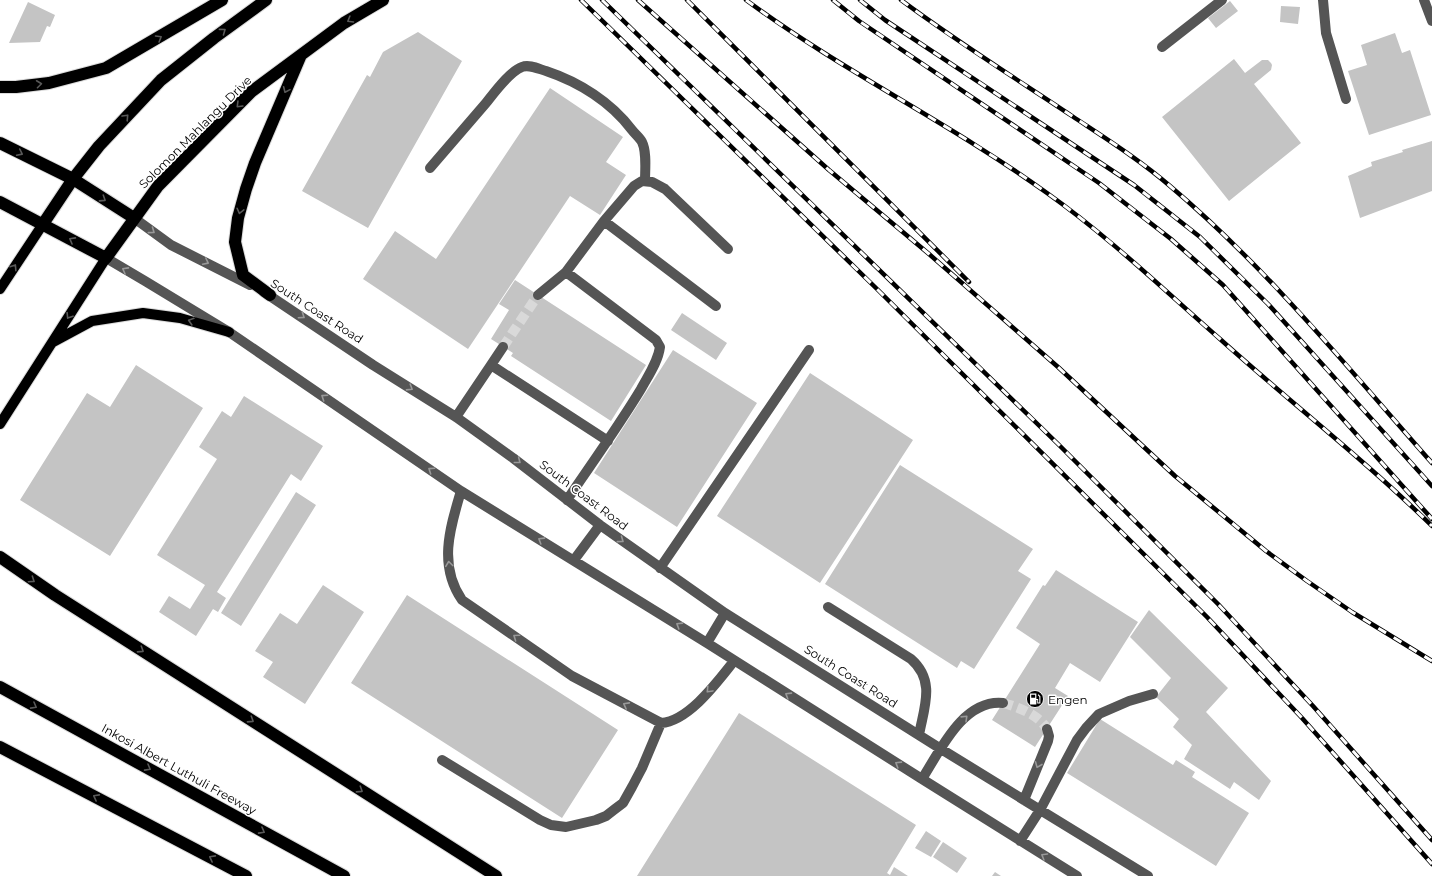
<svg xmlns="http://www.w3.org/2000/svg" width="1432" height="876" viewBox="0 0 1432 876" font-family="Montserrat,sans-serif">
	<rect width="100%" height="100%" fill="#fff"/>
	<path fill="#c4c4c4" d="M1230,1L1238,11L1216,28L1208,18Z
		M28,2L55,15L50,27L47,26L40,42L9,43Z
		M1281,6L1300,7L1298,24L1280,22Z
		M418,32L462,61L368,228L302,191L367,75L370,77L383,52Z
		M1395,33L1402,53L1410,50L1431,115L1369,135L1348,71L1367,65L1361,45Z
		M1234,59L1245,73L1262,60H1268L1271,63L1272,65L1271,70L1254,84L1301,143L1229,201L1162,117Z
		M550,88L623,137L606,162L626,175L600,215L570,196L468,349L363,279L395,231L436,259Z
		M1432,141V191L1360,218L1348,176L1372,166L1371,162L1403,152L1402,150Z
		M515,280L646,365L611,421L511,356L513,353L491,339L509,310L499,304Z
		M682,313L727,343L716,360L671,330Z
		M673,350L757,403L677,527L594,473Z
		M136,365L203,408L110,556L20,500L87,393L110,407Z
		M810,373L913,440L820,583L717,516Z
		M244,396L323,446L301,481L291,474L217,592L226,598L218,612L213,609L196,636L159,612L169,596L190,609L205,585L157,555L217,459L199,447L222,411L231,417Z
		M900,465L1033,549L1018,571L1031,579L974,669L961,661L957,668L825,584Z
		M296,492L316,505L241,626L221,613Z
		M1056,570L1138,622L1100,682L1070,663L1055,688L1068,696L1035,747L992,720L1040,644L1016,628L1043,585L1045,586Z
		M323,585L364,612L305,704L263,677L273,662L255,651L280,613L297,624Z
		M407,595L618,730L562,818L351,683Z
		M1149,610L1228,688L1206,712L1271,781L1259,800L1234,782L1230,789L1184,759L1192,745L1173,727L1179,719L1156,697L1171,678L1130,637Z
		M739,713L916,825L887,873L890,875L894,867L908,876H637Z
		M1100,719L1173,765L1176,760L1195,772L1192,777L1249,813L1216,866L1067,773Z
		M926,831L941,841L931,857L915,848Z
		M943,842L967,858L957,873L933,857Z
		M995,872L1001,876H992Z"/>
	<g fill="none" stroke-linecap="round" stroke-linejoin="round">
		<path stroke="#d9d9d9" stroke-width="10" stroke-dasharray="10 5" stroke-linecap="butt" d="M503,347L538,295
			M1003,703C1018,707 1039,715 1047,729"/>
		<g stroke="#dbdbdb" stroke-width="12">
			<path id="major" d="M0,289L43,224
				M53,342L92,321L143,313L180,318L229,332
				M0,424L106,258"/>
		</g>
		<g stroke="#dbdbdb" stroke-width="14">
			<path id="highway" d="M0,87H16L49,83L106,68L222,0
				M0,143L73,179L134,218
				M0,202L106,258L158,186L251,92L344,23L383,0
				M43,224L73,179L99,146L161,80L214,38L266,0
				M270,295L243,275L235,242L238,218L246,189L255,163L301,55
				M0,557L55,595L496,876
				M0,687L344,876
				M0,747L246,876"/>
		</g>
		<path stroke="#555" stroke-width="10" d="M1323,0L1326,33L1346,99
			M1424,0L1432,21
			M1162,47L1222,0
			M430,168C449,146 467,125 486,103C494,93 510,71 522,67C529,64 539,69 546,71C579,82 611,102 632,130C635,134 640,138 642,142C647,152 645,170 645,181
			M134,218L171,245L250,285
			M604,221L634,186L642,181L652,182L665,189L728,249
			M106,258L145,281L229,332L461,491L707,643L922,779L1077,876
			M264,292L373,365L456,417L513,458L600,525L725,613L941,749L1148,876
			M538,295L566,272
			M491,365L503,347
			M456,417L491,365L608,441
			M461,491C450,528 438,565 462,600L572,676L661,723C689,721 718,681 734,661
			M567,500C592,463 618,427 641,389C648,376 658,362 660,347L656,340L566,272L604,221L716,306
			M574,560L600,525
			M660,568L809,350
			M828,607L911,659C936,681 924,707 919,735
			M707,643L725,613
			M442,760L540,820L551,825L566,827L596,820L606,816L615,809L623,803L632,787L642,768L661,723
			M922,779C940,751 963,699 1003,703
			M1024,800L1048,741L1049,736L1047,729
			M1020,841L1040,810L1077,740L1086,728L1099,714L1129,701L1153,694"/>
		<use href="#major" stroke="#000" stroke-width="10"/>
		<use href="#highway" stroke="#000" stroke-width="12"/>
		<g stroke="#000" stroke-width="4.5">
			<path id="rail" d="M581,0L877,289L1207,617L1302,718L1432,864
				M602,0L1057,443L1218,604L1313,706L1432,840
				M638,0L829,170L929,254L1058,367L1175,476L1266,551L1307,581L1352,612L1432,661
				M687,0L969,282
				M746,0C842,71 950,123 1047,193C1109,237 1163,289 1220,339C1290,402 1365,460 1432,526
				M833,0L859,21L1099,183L1171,239L1223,285L1432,519
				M860,0L885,20L1134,185L1200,237L1268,304L1432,486
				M901,0C956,41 1015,78 1072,116C1105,138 1140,160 1170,186C1267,268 1348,368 1432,463"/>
		</g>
		<use href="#rail" stroke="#fff" stroke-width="3" stroke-dasharray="9" stroke-linecap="butt"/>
	</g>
	<defs><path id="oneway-chevron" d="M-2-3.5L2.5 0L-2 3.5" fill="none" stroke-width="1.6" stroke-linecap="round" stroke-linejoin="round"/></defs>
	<g stroke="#595959">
		<use href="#oneway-chevron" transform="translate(350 20) rotate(149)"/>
		<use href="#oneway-chevron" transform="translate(223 31) rotate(-36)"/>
		<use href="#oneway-chevron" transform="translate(159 38) rotate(-31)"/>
		<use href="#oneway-chevron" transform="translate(39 84) rotate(-7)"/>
		<use href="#oneway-chevron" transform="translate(286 90) rotate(114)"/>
		<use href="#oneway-chevron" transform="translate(239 105) rotate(135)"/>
		<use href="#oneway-chevron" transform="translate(126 117) rotate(-47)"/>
		<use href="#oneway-chevron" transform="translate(20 153) rotate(26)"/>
		<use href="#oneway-chevron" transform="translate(103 199) rotate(33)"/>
		<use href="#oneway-chevron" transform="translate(240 211) rotate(104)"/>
		<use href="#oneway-chevron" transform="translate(72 240) rotate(-151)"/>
		<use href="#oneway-chevron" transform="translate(14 267) rotate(-57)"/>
		<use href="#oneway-chevron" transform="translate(69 316) rotate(122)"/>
		<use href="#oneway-chevron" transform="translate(191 321) rotate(-163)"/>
		<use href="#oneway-chevron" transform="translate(32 580) rotate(34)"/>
		<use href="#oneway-chevron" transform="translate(141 650) rotate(33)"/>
		<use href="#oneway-chevron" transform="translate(34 706) rotate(29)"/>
		<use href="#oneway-chevron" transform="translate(251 720) rotate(33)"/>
		<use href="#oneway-chevron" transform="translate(148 768) rotate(29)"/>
		<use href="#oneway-chevron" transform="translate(360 790) rotate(33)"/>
		<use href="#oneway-chevron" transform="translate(96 797) rotate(-152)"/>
		<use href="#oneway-chevron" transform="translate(262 831) rotate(29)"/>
		<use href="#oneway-chevron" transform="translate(212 858) rotate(-152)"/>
	</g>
	<g stroke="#999">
		<use href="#oneway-chevron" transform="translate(152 231) rotate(36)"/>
		<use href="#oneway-chevron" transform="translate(206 262) rotate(27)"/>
		<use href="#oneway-chevron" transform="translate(125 270) rotate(-151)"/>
		<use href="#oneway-chevron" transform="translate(302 316) rotate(34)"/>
		<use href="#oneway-chevron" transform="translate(410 388) rotate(32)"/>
		<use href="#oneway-chevron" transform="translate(324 397) rotate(-146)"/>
		<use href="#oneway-chevron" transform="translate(518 461) rotate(38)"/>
		<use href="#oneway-chevron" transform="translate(431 470) rotate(-146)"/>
		<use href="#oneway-chevron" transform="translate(541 540) rotate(-148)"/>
		<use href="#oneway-chevron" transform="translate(621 540) rotate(36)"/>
		<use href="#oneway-chevron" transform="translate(449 564) rotate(-97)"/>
		<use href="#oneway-chevron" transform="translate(679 625) rotate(-148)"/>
		<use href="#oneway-chevron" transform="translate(516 637) rotate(-145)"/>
		<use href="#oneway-chevron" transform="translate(709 690) rotate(133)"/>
		<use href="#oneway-chevron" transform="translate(788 695) rotate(-148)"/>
		<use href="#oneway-chevron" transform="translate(626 705) rotate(-152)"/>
		<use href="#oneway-chevron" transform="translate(965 718) rotate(-44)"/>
		<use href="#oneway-chevron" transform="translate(898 764) rotate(-148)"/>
		<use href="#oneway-chevron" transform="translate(1038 765) rotate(112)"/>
		<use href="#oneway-chevron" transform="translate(1044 856) rotate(-149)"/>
	</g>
	<defs>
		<g id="fuel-disc" transform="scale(0.9)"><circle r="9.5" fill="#000" stroke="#fff"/><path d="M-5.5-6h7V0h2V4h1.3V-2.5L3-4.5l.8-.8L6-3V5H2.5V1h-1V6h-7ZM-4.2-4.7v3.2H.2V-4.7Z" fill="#fff"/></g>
	</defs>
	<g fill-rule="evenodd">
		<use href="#fuel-disc" x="1035" y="699"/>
	</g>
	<g text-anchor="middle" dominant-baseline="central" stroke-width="3" stroke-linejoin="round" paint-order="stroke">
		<g font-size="12" fill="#000" stroke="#fff">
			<text transform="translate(195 132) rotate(-45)">Solomon Mahlangu Drive</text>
			<text transform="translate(317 311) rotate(33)">South Coast Road</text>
			<text transform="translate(584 495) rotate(37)">South Coast Road</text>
			<text transform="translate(851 676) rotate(32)">South Coast Road</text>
			<text transform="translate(179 769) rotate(29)">Inkosi Albert Luthuli Freeway</text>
		</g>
		<g font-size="12" fill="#000" stroke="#fff" text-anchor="start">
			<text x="1048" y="699">Engen</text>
		</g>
	</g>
</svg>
